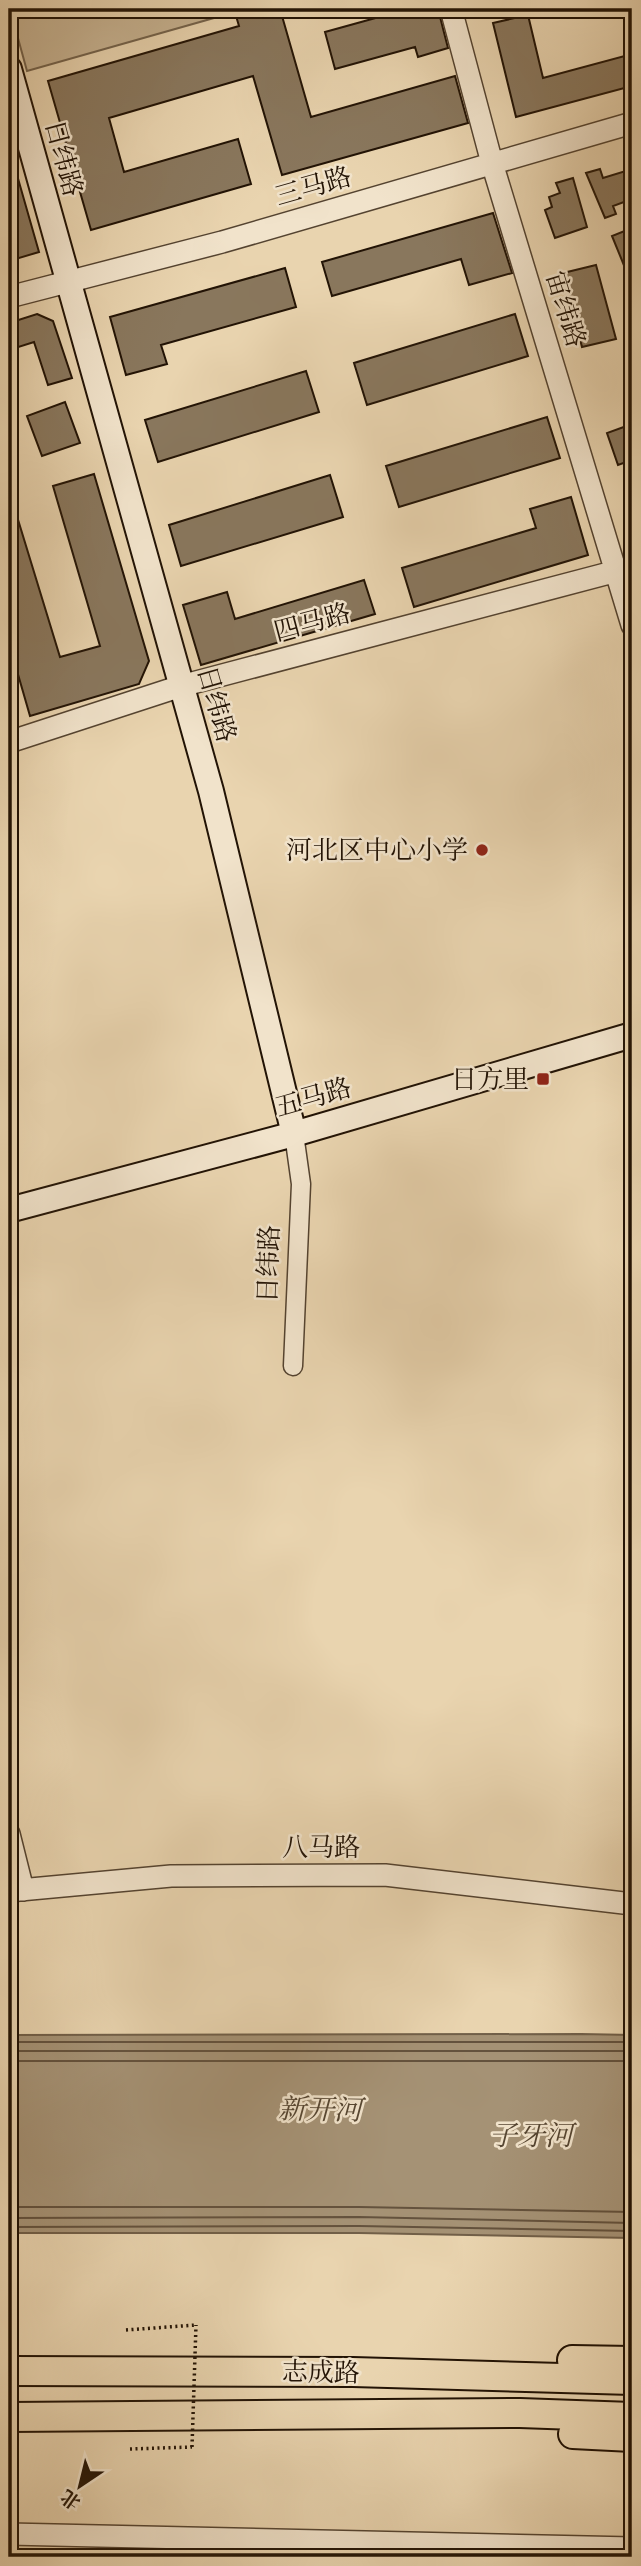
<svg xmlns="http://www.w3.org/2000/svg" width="641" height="2566" viewBox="0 0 641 2566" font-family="'EB Garamond','Noto Serif SC',serif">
	<rect width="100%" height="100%" fill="#e9d4af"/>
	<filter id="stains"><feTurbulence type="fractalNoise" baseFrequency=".00286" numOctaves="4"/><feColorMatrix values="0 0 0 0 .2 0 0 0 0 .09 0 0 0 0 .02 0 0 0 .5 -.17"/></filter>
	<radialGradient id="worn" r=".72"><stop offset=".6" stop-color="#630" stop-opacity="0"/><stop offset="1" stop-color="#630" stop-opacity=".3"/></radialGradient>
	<path fill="#c7b392" stroke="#74634c" stroke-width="2" d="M10,9H219L221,16L27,71Z"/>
	<path fill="#a59275" stroke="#715f48" stroke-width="2" d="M581,2034L632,2035V2238L359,2233H9V2035Z"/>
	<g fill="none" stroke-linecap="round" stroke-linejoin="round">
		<path stroke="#64523d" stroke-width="2" d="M9,2042H632
			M9,2051H632
			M9,2061H632
			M9,2207H359L632,2212
			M9,2218L359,2217L632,2223
			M9,2227L359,2226L632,2231"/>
	</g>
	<path fill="#89775d" stroke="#221305" stroke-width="2" d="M234,9H280L311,117L455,76L468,123L282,175L253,76L109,118L124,172L238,139L251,184L91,230L48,81L239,26Z
		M408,9H438L448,48L418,57L415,47L335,69L325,32Z
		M528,15L543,78L632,54V86L516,117L493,23Z
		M13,161L39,252L9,261V162Z
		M600,169L603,178L632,169V199L613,206L616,214L605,218L586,173Z
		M573,178L587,227L555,238L545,210L552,207L549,197L560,193L556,183Z
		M493,213L512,273L469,285L461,259L332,296L322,262Z
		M632,228V285L612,236Z
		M596,265L616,339L582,347L563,273Z
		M285,268L296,307L161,345L167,364L126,375L110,317Z
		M37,314L53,321L72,378L48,385L34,342L9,350V323Z
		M515,314L528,356L367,405L354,363Z
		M306,371L319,412L158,462L145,420Z
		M65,402L80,443L42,456L27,416Z
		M547,417L560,458L399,507L386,466Z
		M632,424V460L618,465L607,433Z
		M94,474L149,661L139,684L30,716L9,643V500H12L60,657L100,646L53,486Z
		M330,475L343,517L181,566L169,525Z
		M571,497L588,555L414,607L402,568L536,528L530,509Z
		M364,580L375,614L201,665L183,605L227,592L235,619Z"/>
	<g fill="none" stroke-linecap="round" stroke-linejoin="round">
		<g stroke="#544330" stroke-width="21">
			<path id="minor" d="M293,1366L301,1184L294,1134"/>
		</g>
		<g stroke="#544330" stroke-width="24">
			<path id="tertiary" d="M451,9L492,163L632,625
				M9,297L222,242L632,123
				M9,742L181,686L632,567
				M9,1834L23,1890
				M9,1891L171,1876L385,1875L632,1904
				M9,2534L632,2548"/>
		</g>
		<g stroke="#221305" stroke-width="28">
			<path id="secondary" d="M9,69L211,791L294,1134
				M9,1210L294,1134L632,1035"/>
		</g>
		<g stroke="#221305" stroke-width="32">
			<path id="trunk" d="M572,2360L632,2361
				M9,2371L353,2372L632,2380
				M9,2417L520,2413L632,2417
				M573,2434L632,2437"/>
		</g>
		<path stroke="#221305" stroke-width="3.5" stroke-dasharray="2 3.5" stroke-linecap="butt" d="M126,2330L196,2325
			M130,2449L192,2447"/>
		<use href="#minor" stroke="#f1e3cb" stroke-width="18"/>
		<use href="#tertiary" stroke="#f1e3cb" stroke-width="21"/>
		<use href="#secondary" stroke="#f1e3cb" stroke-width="24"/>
		<use href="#trunk" stroke="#e9d4af" stroke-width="28"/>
		<path stroke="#221305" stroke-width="3.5" stroke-dasharray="2 3.5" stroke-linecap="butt" d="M192,2447L196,2325"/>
	</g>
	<g fill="#8f2418" stroke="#f1e3cb" stroke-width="2.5">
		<circle cx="482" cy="850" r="7"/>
		<rect x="536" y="1072" width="14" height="14" rx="3.5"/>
	</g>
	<g text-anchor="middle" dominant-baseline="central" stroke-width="5" stroke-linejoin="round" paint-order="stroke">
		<g font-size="26" fill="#221305" stroke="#f1e3cb">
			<text transform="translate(64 158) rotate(75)">日纬路</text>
			<text transform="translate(313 186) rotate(-16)">三马路</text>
			<text transform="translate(566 309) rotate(73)">宙纬路</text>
			<text transform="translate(312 622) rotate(-15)">四马路</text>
			<text transform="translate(217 704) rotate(74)">日纬路</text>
			<text transform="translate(313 1097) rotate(-16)">五马路</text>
			<text transform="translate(268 1264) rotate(-88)">日纬路</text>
			<text x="321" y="1847">八马路</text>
			<text transform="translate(321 2372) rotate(1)">志成路</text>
		</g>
		<g font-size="26" fill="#221305" stroke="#f1e3cb" text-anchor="end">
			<text x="468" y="850">河北区中心小学</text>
			<text x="529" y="1079">日方里</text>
		</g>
		<g font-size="28" font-style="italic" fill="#564632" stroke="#f1e3cb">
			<text transform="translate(320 2109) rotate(1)">新开河</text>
			<text x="531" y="2135">子牙河</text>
		</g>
	</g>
	<rect width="641" height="2566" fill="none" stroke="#e9d4af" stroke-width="35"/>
	<rect x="10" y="10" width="620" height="2545" fill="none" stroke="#221305" stroke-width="3.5"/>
	<rect x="18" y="18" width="606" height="2531" fill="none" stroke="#221305" stroke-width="2"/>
	<g transform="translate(80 2486) rotate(215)" stroke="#f1e3cb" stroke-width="5" paint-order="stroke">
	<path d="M0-5L12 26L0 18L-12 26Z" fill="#221305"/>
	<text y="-10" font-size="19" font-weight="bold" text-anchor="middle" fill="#221305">北</text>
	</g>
	<rect width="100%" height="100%" filter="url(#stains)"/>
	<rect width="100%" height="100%" fill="url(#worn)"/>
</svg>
